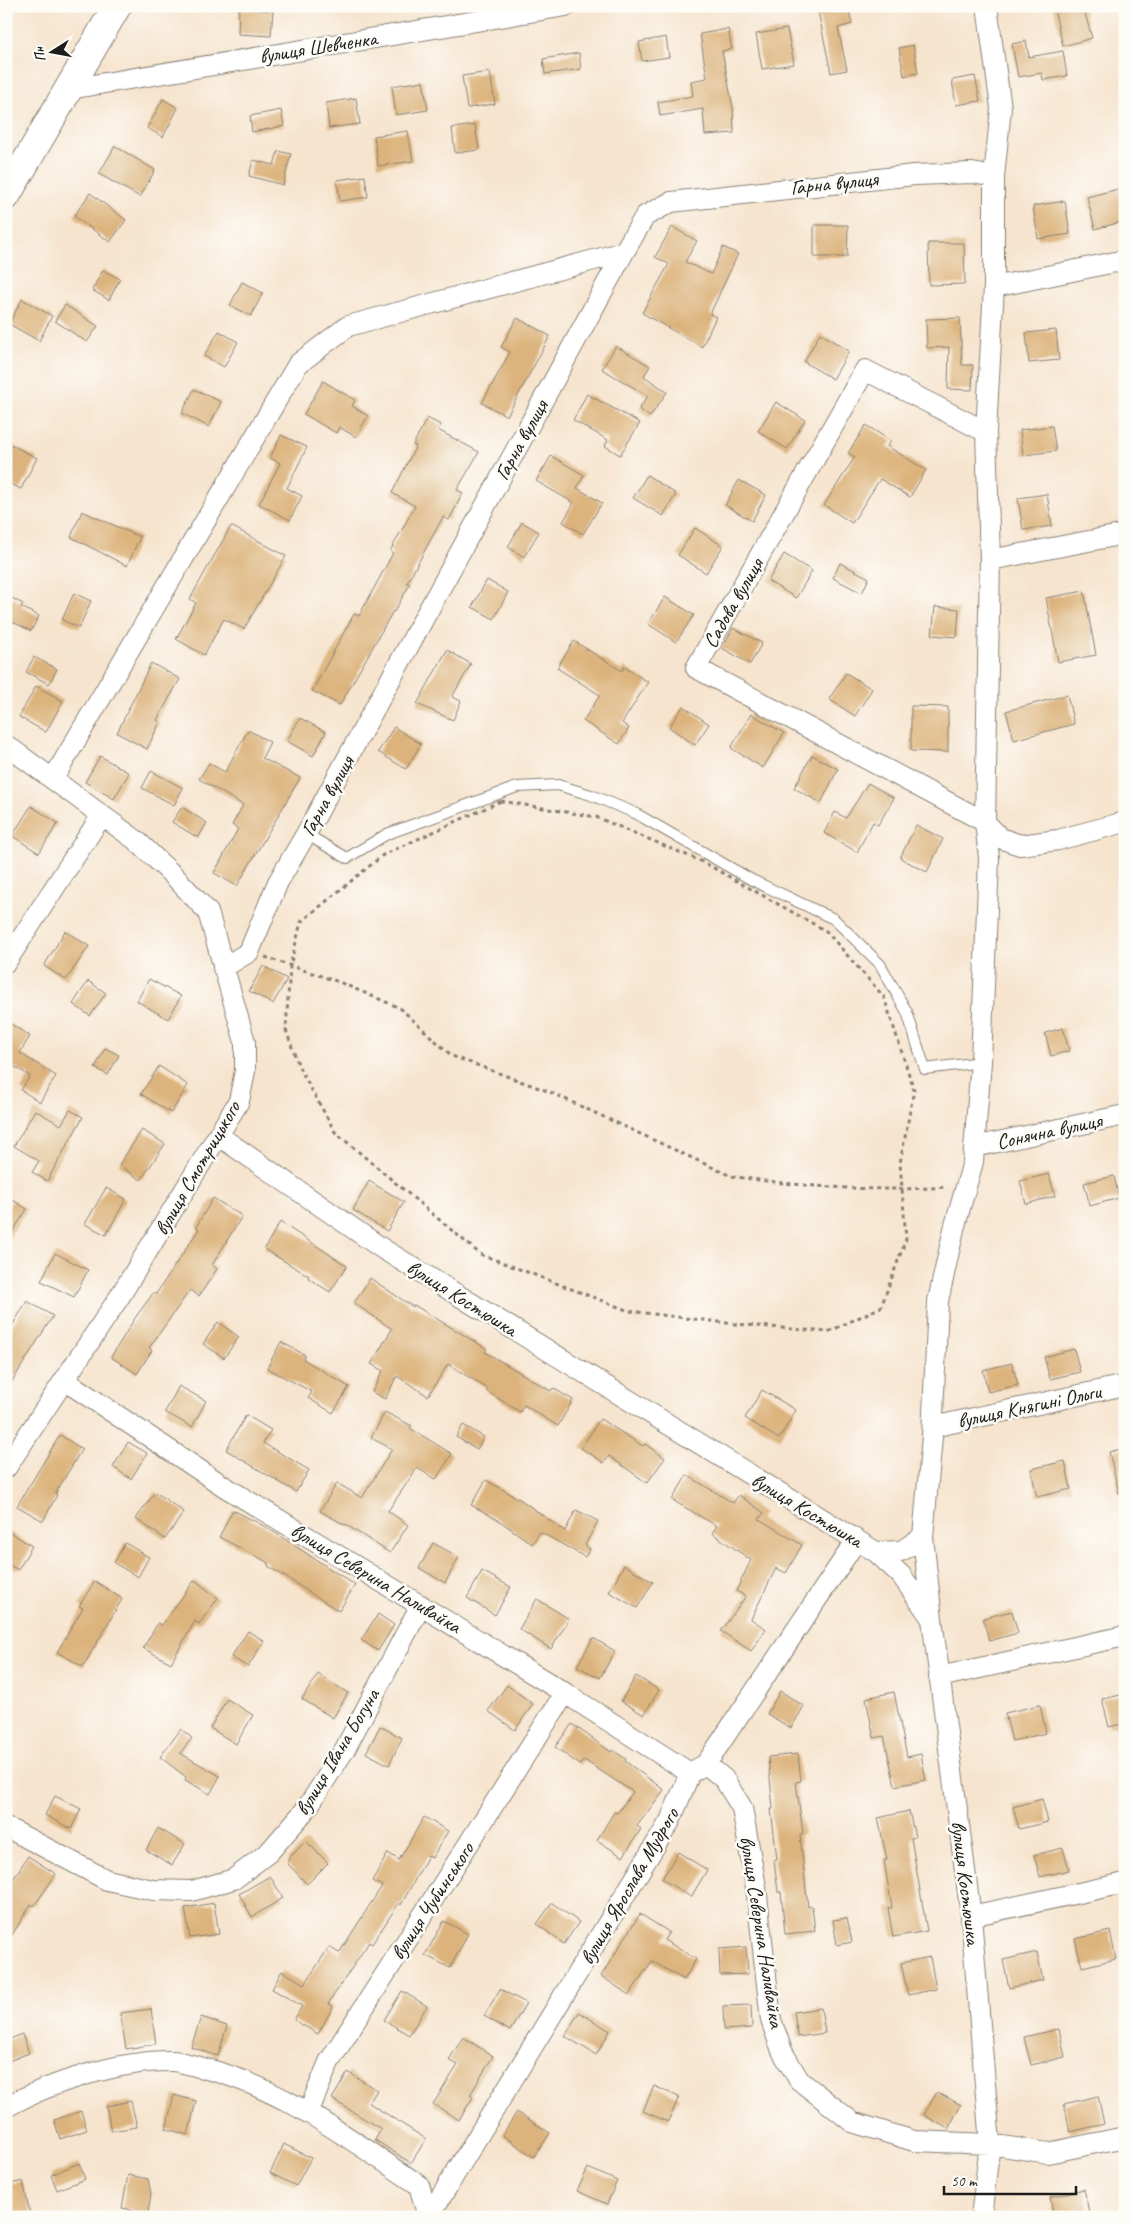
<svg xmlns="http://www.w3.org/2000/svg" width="1131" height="2223" viewBox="0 0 1131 2223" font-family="Caveat,sans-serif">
	<rect width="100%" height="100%" fill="#fdfcf7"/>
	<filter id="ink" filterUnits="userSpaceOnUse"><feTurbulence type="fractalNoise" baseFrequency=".02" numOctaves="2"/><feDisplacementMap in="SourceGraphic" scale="10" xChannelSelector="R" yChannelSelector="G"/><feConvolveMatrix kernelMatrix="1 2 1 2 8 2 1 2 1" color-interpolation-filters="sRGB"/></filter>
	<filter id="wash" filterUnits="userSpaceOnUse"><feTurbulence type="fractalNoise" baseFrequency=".0096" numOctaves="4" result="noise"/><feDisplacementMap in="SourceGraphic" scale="20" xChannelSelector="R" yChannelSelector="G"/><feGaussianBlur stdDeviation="1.12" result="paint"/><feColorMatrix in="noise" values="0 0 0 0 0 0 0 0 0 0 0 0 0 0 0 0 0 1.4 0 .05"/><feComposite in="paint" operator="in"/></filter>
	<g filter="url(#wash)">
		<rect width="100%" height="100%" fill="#f6e4ce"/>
		<g id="blocks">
			<path fill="#dcb37b" d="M840,6H848L852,24L838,28L847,70L831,73L818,11Z
				M1053,6H1083L1092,38L1063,46Z
				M239,8L273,11L271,36L238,34Z
				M728,29L732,49L722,51L733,108L734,133L705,135L703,109L660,116L658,102L693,96L691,81L707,78L700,34Z
				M787,29L794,64L762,69L756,34Z
				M666,37L669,57L642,61L639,42Z
				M1026,41L1029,57L1063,51L1067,76L1043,80L1042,73L1018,77L1012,44Z
				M913,45L918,73L904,76L899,48Z
				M579,53L581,69L545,74L543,59Z
				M490,72L495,104L467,108L462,76Z
				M975,76L980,101L956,105L952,80Z
				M423,81L428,110L396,115L392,86Z
				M356,98L360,124L329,128L326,103Z
				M163,99L178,108L163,137L147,128Z
				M281,110L284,126L252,132L250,116Z
				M475,125L479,150L455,153L452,128Z
				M408,131L413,161L378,166L374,136Z
				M115,146L155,170L140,197L99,174Z
				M278,151L291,154L283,185L249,176L253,160L274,165Z
				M365,176L368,197L340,201L337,180Z
				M1118,189L1125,221L1095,229L1087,197Z
				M90,193L126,220L110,242L74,216Z
				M1065,201L1070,234L1038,239L1033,206Z
				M814,225H848L847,257H814Z
				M672,227L697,241L685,262L711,274L723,247L738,254L710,314L716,317L702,347L642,313L669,264L655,257Z
				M928,243H964L965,284L929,285Z
				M103,270L120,279L109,300L92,290Z
				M242,282L263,293L251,316L230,305Z
				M22,299L52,316L39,341L9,324Z
				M65,305L98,326L87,342L55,321Z
				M517,318L550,336L507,416L482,403L510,352L501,347Z
				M960,318L962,365H973L972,390L948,389L949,347L927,348L926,319Z
				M1056,330L1059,360L1029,363L1026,333Z
				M219,331L238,342L224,367L204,356Z
				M820,333L849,351L833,379L804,362Z
				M616,346L650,366L644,376L667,392L650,417L639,409L648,396L602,369Z
				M323,381L355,400L352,406L368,416L356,437L339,427L336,433L304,414Z
				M194,389L221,402L209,427L182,413Z
				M587,394L640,423L620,455L605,446L608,440L573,420Z
				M776,402L805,420L787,449L758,431Z
				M427,418L441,425L438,430L479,452L457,490L463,493L449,520L443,517L407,583L410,584L394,612L393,611L340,705L312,691L354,614L359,616L393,553L390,551L415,506L392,493L416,446L413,445Z
				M866,425L891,441L887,446L926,470L910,497L880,479L852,523L824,505L855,457L848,453Z
				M1052,426L1056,451L1023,455L1020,430Z
				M281,435L307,447L287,488L302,496L290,520L259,504L280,463L270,458Z
				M6,442L37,458L21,489L6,482Z
				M551,456L584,475L577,488L602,503L583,534L563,522L574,503L536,481Z
				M647,475L676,494L663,516L633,498Z
				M739,480L766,495L752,521L725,505Z
				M1047,494L1052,526L1023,530L1018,498Z
				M82,511L140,537L127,566L71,537Z
				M522,522L539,532L524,557L508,547Z
				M231,526L286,556L244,629L224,619L204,655L176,639L196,603L190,599Z
				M695,528L723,546L706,573L678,555Z
				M784,554L812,571L796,598L768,581Z
				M840,563L869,578L862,593L833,578Z
				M487,580L508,592L494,619L472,607Z
				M1084,591L1096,655L1058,662L1046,598Z
				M74,593L91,601L79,628L62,620Z
				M6,595L23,604L21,607L39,616L31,631L13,622L6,633Z
				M665,597L694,615L676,642L648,624Z
				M935,607L959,609L957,637L932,635Z
				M733,628L762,643L750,664L722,648Z
				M574,641L622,671L624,667L648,682L622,723L629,728L619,744L583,721L600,695L557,668Z
				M447,650L471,664L452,697L461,701L453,720L417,704Z
				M34,657L57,669L49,684L26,672Z
				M151,663L180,679L157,720L160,722L147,749L117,733Z
				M846,673L872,689L855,716L829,699Z
				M36,686L63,701L46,732L19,717Z
				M1067,695L1074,724L1014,740L1006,711Z
				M683,706L709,724L695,745L669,727Z
				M911,706L948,707V752L911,751Z
				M751,714L784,733L763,768L731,748Z
				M300,718L326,732L313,756L287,741Z
				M394,727L421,744L406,769L378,752Z
				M248,730L270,742L262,758L300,778L237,886L214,873L238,829L232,825L243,805L199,779L209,763L225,772Z
				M812,755L838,769L821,803L794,788Z
				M100,756L129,773L114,799L85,782Z
				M151,771L183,788L174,805L142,788Z
				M868,783L894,798L878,825L873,822L857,852L824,833L835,812L846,818Z
				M31,806L58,823L39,853L12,836Z
				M182,807L207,823L198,838L172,822Z
				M916,825L943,839L927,872L900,858Z
				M65,931L89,946L66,980L44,966Z
				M263,966L287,979L273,1004L249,991Z
				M149,979L181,996L168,1019L137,1001Z
				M88,981L106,993L90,1016L73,1004Z
				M6,1021L30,1036L20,1053L56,1076L40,1102L21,1090L30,1076L12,1065L6,1075Z
				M1063,1028L1069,1051L1051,1056L1045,1033Z
				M105,1048L119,1055L108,1075L95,1068Z
				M159,1066L188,1085L171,1113L141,1094Z
				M35,1110L61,1125L70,1110L83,1117L47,1181L32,1172L39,1161L14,1146Z
				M142,1130L165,1144L141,1180L119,1165Z
				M1049,1174L1055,1196L1026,1204L1020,1181Z
				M1114,1176L1119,1198L1090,1206L1084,1183Z
				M369,1181L404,1202L387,1231L353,1210Z
				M106,1188L126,1199L106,1235L85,1224Z
				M213,1198L242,1216L212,1265L217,1269L199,1296L190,1290L149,1348L152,1350L137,1374L111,1357L135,1318L154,1292L156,1294L199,1229L196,1227Z
				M13,1200L27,1209L6,1242V1210Z
				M280,1222L347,1266L330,1292L308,1278L309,1276L264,1249Z
				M55,1253L88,1270L74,1297L41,1281Z
				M370,1278L413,1307L414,1305L487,1349L485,1352L551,1391L553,1388L573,1400L558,1426L524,1405L520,1412L486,1391L488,1389L448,1364L428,1396L397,1376L385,1399L372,1392L383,1371L371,1364L392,1329L354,1303Z
				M27,1301L53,1316L6,1391V1336Z
				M218,1322L239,1337L224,1358L203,1344Z
				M281,1342L305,1355L303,1359L349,1387L333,1413L308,1398L312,1392L267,1368Z
				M1074,1349L1080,1372L1050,1379L1044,1357Z
				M1012,1363L1018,1385L988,1392L983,1370Z
				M179,1386L206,1401L192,1427L165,1412Z
				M762,1390L796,1410L779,1439L745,1418Z
				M385,1412L412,1426L410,1428L452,1454L436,1479L417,1468L388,1511L408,1525L390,1553L345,1524V1525L320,1511L337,1483L362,1498L392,1449L371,1438Z
				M246,1415L271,1430L263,1443L309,1470L296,1492L226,1450Z
				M600,1419L643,1446L645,1444L665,1458L647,1483L609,1456L604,1463L581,1448Z
				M463,1425L484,1437L477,1449L456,1437Z
				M60,1435L82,1449L55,1494L57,1495L43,1521L17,1506Z
				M128,1442L147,1453L131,1479L113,1467Z
				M1125,1448V1492L1119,1493L1109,1452Z
				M1065,1461L1071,1489L1037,1497L1031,1469Z
				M687,1475L733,1503L739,1495L764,1513L759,1519L802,1545L786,1573L776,1568L751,1619L766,1629L751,1651L721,1631L746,1596L736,1591L751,1560L712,1533L717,1526L672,1500Z
				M486,1480L521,1500L565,1531L576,1510L598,1521L585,1545L590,1549L585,1557L540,1532L532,1544L497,1519L471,1505Z
				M155,1492L184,1512L165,1539L136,1519Z
				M233,1510L266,1527L355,1585L339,1611L268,1566L269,1563L219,1537Z
				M6,1530L32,1546L18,1570L6,1563Z
				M125,1543L149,1557L138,1577L114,1563Z
				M433,1543L459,1557L445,1583L419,1568Z
				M624,1565L653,1582L637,1608L609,1592Z
				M482,1571L511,1587L495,1615L467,1598Z
				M95,1581L122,1599L83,1667L57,1652L83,1608L79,1606Z
				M196,1581L218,1598L199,1624L195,1621L171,1663L143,1648L158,1623L162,1625L193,1582Z
				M537,1599L569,1619L551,1649L519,1629Z
				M1012,1611L1018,1633L989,1641L983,1618Z
				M378,1614L394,1625L378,1651L361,1640Z
				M248,1631L264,1641L248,1667L231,1657Z
				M593,1638L615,1651L600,1678L577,1666Z
				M318,1674L348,1693L333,1718L302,1699Z
				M636,1676L659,1690L644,1715L621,1701Z
				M507,1685L533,1704L515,1730L488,1711Z
				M780,1691L804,1706L791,1728L767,1714Z
				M894,1692L907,1757L921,1754L926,1780L895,1786L884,1736L874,1738L866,1698Z
				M1125,1694V1723L1109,1727L1102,1699Z
				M227,1699L253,1715L236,1744L210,1728Z
				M1040,1705L1046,1733L1012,1741L1005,1713Z
				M572,1724L611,1752L613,1750L626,1759L625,1761L664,1790L637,1826L641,1829L623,1857L597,1840L614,1812L617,1813L633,1792L584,1760L580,1765L555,1747Z
				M380,1726L402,1738L389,1765L366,1753Z
				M181,1729L192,1738L180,1753L220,1776L210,1794L185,1780L186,1777L160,1757Z
				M798,1754L801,1781L796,1782L803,1834L800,1835L808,1907L812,1906L815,1931L785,1934L781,1892H778L774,1860L777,1859L771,1809H773L768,1757Z
				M55,1796L81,1809L71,1829L45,1815Z
				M1042,1799L1048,1822L1019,1829L1013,1807Z
				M909,1811L915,1837L911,1838L927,1931L893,1937L888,1908H892L884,1860H887L878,1818Z
				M424,1817L448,1831L432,1858L428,1856L401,1905L399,1903L372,1944L369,1942L328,2004L333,2007L318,2034L294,2020L302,2006L272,1989L282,1971L305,1984L329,1947L339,1953L382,1886L372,1881L388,1853L399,1860Z
				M158,1828L185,1844L172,1865L146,1850Z
				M306,1841L328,1863L307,1884L288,1864V1859Z
				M1063,1848L1069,1870L1040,1877L1034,1855Z
				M678,1852L707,1870L691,1897L662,1879Z
				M28,1856L56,1874L34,1906L31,1904L6,1945V1890Z
				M270,1876L283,1898L252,1917L239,1894Z
				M214,1903L219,1934L190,1938L185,1908Z
				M552,1903L579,1922L564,1944L537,1924Z
				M640,1914L669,1932L664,1940L696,1959L684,1980L652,1961L629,1995L601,1976Z
				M847,1918L852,1942L837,1945L833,1920Z
				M444,1921L468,1934L450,1968L425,1955Z
				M1110,1931L1116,1959L1082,1967L1075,1939Z
				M746,1947L748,1974L720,1975L719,1949Z
				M1037,1952L1043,1980L1009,1988L1003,1960Z
				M930,1957L936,1989L908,1995L901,1963Z
				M500,1989L526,2003L510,2031L484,2016Z
				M402,1991L427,2006L409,2035L384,2020Z
				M751,2005L752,2028L724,2030L723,2006Z
				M821,2008L825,2033L798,2037L794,2012Z
				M151,2009L156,2044L126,2049L120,2013Z
				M579,2012L610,2031L596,2055L565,2036Z
				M201,2017L227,2026L218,2056L191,2047Z
				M1059,2029L1065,2057L1031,2065L1024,2037Z
				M22,2034L29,2053L6,2062V2041Z
				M463,2037L493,2056L470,2095L473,2097L459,2120L433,2104L458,2065L449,2060Z
				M348,2072L377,2090L369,2103L426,2139L411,2163L375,2140L381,2129L332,2099Z
				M654,2086L679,2097L668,2122L643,2111Z
				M937,2092L961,2105L948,2129L924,2115Z
				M174,2095L196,2101L188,2135L166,2129Z
				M1098,2096L1104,2124L1070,2132L1064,2104Z
				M131,2101L137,2127L111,2131L106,2106Z
				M81,2111L87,2130L60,2139L54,2120Z
				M517,2112L550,2133L534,2157L502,2135Z
				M284,2144L311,2158L296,2186L270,2173Z
				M79,2163L85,2179L57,2190L51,2175Z
				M588,2168L617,2181L607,2204L577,2191Z
				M128,2175L148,2179L151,2194L148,2213L122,2208Z
				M23,2181L30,2214L6,2217V2185Z
				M1084,2189L1090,2217H1054L1050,2197Z"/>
		</g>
	</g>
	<g filter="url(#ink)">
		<use href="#blocks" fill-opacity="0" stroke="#898075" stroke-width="1"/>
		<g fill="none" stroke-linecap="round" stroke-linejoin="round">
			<g stroke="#898075" stroke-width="12">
				<path id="lane" d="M306,834L347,858L387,834L517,787L558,785L591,795L635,813L752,880L834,919L880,964L907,1012L925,1069L981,1062"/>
			</g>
			<g stroke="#898075" stroke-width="22">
				<path id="street" d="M69,89L566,6
					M994,287L1125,260
					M986,432L865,370L696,668L985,822L1000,838L1020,845L1058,840L1125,822
					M990,560L1125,534
					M6,745L137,841L175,877L208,912L245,1042V1071L239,1101L120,1296L6,1468
					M53,779L298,364L348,326L624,252
					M6,962L102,815
					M223,968L249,952L278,882L306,834L624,252L645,216L671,202L914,175L972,173L994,177
					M219,1136L383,1249L876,1552L901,1575L932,1619L971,1916L990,2144L981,2217
					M974,1147L1125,1115
					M64,1380L225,1487L565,1693L690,1773
					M933,1427L1125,1385
					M876,1552L901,1551L923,1537
					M932,1619L923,1537L932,1437L938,1301L954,1229L973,1162L981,1062L989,858L985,822L990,560L986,432L994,286V177L1001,108L987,6
					M939,1677L1125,1636
					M706,1764L724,1779L742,1808L756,1887L771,2020L782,2051L799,2080L852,2122L914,2141L990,2144L1048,2153L1125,2137
					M6,1827L107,1880L153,1890L192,1891L234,1879L269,1852L307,1808L345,1749L421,1605
					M971,1916L1125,1883
					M6,2107C51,2082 122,2060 173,2061C183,2062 194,2066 203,2068C282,2087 352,2141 419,2185L428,2217
					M308,2113L329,2062L565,1693
					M431,2217L436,2205L670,1821L690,1773L706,1764L856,1541"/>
			</g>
			<g stroke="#898075" stroke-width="30">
				<path id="secondary" d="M6,196L117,6"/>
			</g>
			<path stroke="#898075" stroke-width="3" stroke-dasharray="4 4" stroke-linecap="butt" d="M501,801L596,817L703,862L826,931L884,997L914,1090L900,1163L906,1239L881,1307L828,1332L735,1324L629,1311L480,1254L335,1132L299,1067L286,1030L290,966L301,922L383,855Z
				M265,957L339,982L400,1008L452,1056L550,1092L731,1176C800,1187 878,1192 947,1187"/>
			<use href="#lane" stroke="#fff" stroke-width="10"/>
			<use href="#street" stroke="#fff" stroke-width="20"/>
			<use href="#secondary" stroke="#fff" stroke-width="28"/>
		</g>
	</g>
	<g text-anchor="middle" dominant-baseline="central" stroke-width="5" stroke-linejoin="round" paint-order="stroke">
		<g font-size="21" fill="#1c1c1c" stroke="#fdfcf7">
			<text transform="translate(318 47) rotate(-9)">вулиця Шевченка</text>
			<text transform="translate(834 183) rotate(-6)">Гарна вулиця</text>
			<text transform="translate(521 440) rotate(-61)">Гарна вулиця</text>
			<text transform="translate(733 603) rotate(-60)">Садова вулиця</text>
			<text transform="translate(327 796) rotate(-61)">Гарна вулиця</text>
			<text transform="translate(1049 1131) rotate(-12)">Сонячна вулиця</text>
			<text transform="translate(197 1168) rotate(-60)">вулиця Смотрицького</text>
			<text transform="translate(462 1298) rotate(32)">вулиця Костюшка</text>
			<text transform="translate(1029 1406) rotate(-12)">вулиця Княгині Ольги</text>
			<text transform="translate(807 1510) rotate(31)">вулиця Костюшка</text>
			<text transform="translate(376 1578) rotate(31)">вулиця Северина Наливайка</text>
			<text transform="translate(337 1752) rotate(-59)">вулиця Івана Богуна</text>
			<text transform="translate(966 1883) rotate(83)">вулиця Костюшка</text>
			<text transform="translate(629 1886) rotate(-60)">вулиця Ярослава Мудрого</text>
			<text transform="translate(432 1901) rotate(-57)">вулиця Чубинського</text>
			<text transform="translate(762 1932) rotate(81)">вулиця Северина Наливайка</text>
		</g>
	</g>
	<rect width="1131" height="2223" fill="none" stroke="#fdfcf7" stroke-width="25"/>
	<g transform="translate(52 52) rotate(259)" stroke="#fdfcf7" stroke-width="4" paint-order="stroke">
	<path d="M0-4L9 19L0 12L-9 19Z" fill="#1c1c1c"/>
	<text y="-8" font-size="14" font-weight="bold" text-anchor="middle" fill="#1c1c1c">Пн</text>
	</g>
	<path d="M944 2186v8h132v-8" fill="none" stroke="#1c1c1c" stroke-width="2.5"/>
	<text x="951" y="2186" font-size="15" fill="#1c1c1c" stroke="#fdfcf7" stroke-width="4" paint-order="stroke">50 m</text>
</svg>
